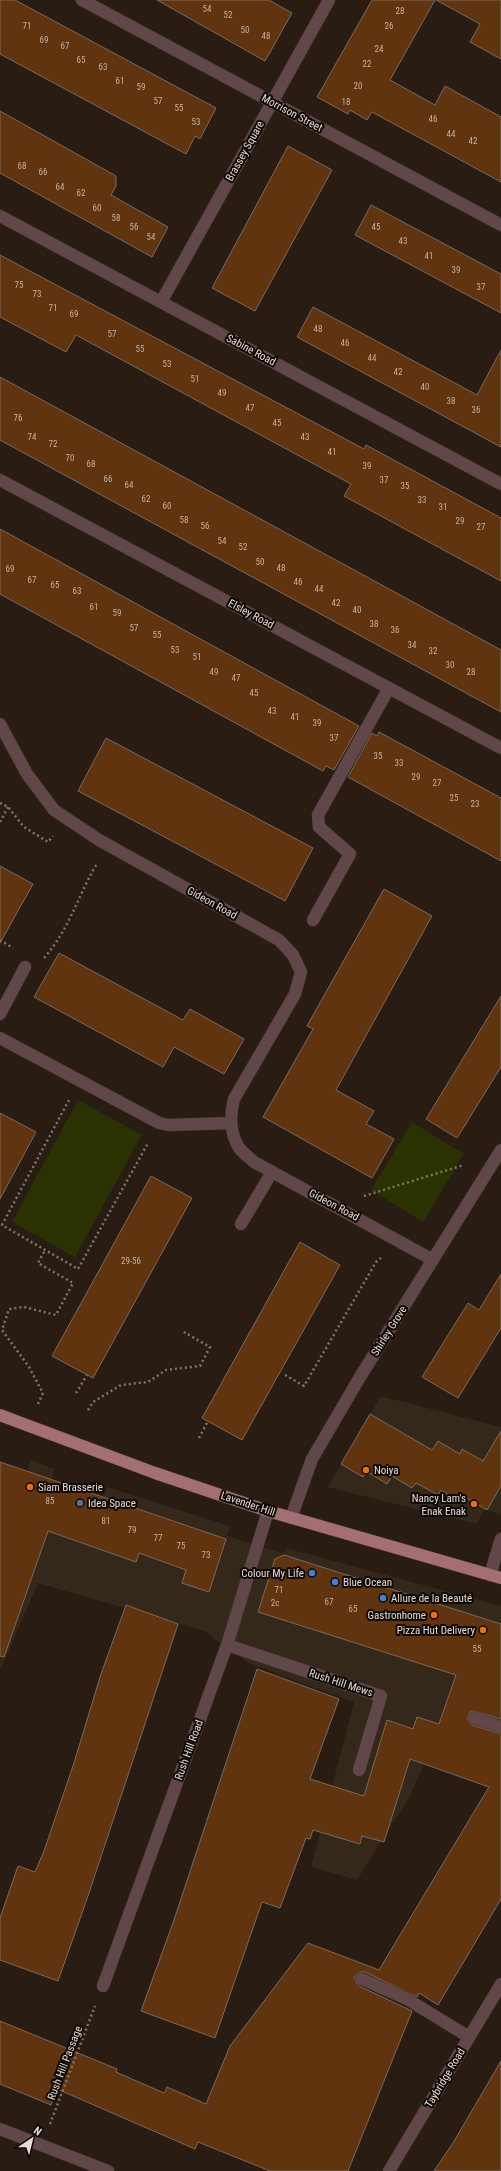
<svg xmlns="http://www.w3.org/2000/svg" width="501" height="2171" viewBox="0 0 501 2171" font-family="'Roboto Condensed',sans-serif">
	<rect width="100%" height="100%" fill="#291c12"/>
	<path fill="#332819" d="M381,1396L501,1427V1515L485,1509L476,1524L327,1487Z
		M31,1460L55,1469L50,1483L102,1501L107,1487L230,1526L227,1536L283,1553L286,1548L501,1606V1770L430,1751L409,1798L357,1880L311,1867L354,1702L248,1663L204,1631L38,1583L0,1671V1466L26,1475Z"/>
	<path fill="#293200" d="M78,1100L142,1135L75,1257L12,1222Z
		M412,1122L464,1154L423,1222L371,1190Z"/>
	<path fill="#5f340e" stroke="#7b6a5f" d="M0,0H15L216,108L200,139L195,136L186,154L0,54Z
		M157,0H269L292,13L265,61Z
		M372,0H435L390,80L435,105L445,86L501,117V182L372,112L367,120L350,110L348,114L317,97Z
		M436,0H501V59L470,42L480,24Z
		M0,111L116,176V186L111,195L168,227L152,257L0,173Z
		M288,146L332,170L255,311L212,288Z
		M371,205L501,274V313L355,235Z
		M0,255L364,449L366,445L501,518V581L344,496L351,484L76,335L66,352L0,317Z
		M313,307L477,395L501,350V447L297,337Z
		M0,377L501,650V712L0,440Z
		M0,529L359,726L334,770L326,766L323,771L0,594Z
		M379,732L501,798V861L348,777L372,733L377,736Z
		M106,738L313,848L285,901L78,791Z
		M0,866L33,884L0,943Z
		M384,889L432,916L336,1090L374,1111L366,1124L394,1139L372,1178L263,1117L313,1029L307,1026Z
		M59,953L183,1020L190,1009L244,1039L224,1074L174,1047L163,1067L34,997Z
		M501,996V1067L457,1138L426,1119Z
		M0,1113L36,1132L0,1199Z
		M151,1176L192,1198L93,1378L52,1356Z
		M300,1242L340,1265L242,1440L202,1418Z
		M501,1274V1328L458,1398L422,1377L468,1303L479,1310Z
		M370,1414L432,1450L438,1441L460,1454L462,1449L483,1461L501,1431V1486L487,1510L465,1497L462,1503L441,1490L438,1495L416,1483L412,1488L392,1476L387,1484L366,1471L363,1477L341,1464Z
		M0,1462L226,1539L209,1592L182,1583L186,1570L139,1553L136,1562L48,1531L4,1657L0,1656Z
		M284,1555L501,1624V1719L473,1711L469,1713L467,1719L472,1725L501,1734V1899L438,2005L419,1993L417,1997L365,1972H361L355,1976V1980L359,1986L412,2011L348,2171H270L198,2142L195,2149L57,2089L51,2105L0,2084V2021L117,2069L116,2072L164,2093L167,2087L206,2104L230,2046L308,1943L379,1970L489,1787L410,1759L384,1842L362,1836L360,1844L313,1830L310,1839L306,1838L280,1908L262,1902L215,2038L141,2011L174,1920L257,1669L339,1699L310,1779L364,1796L387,1720L413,1729L417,1717L439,1724L456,1675L258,1612L275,1559Z
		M126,1605L178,1624L88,1896L58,1981L0,1960V1918L18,1866L35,1872L44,1851L73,1766L101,1674Z
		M501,2061V2171H434L453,2143Z"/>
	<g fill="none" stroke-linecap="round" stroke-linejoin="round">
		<g stroke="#43372d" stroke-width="13">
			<path id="service" d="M313,920L350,854L319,827L318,815L389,688
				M0,1014L25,967
				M241,1224L272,1172
				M227,1645L381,1696L359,1770
				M474,1718L501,1727
				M362,1979L407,1999L469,2037"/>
		</g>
		<g stroke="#43372d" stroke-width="13">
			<path id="minor" d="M82,0L501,225
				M0,216L501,484
				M161,302L329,0
				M0,480L501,748
				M0,724L27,774L54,810L99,840L279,940L293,955L301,972L295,994L234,1099C230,1114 230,1132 238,1146C241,1152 249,1157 254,1162L433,1260
				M0,1038L159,1123L168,1125L231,1123
				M291,1518L312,1459L360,1377L501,1150
				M490,1575L501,1539
				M103,1986L227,1645L268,1511
				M0,2129L108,2171
				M389,2171L501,1984"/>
		</g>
		<g stroke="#43372d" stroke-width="13">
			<path id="primary" d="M0,1415L155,1473L268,1511L501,1578"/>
		</g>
		<path stroke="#80756d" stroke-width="2.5" stroke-dasharray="2 3" stroke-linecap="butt" d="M0,803L8,807L24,827L48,842L53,836
			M0,822L8,807
			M0,940L13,948
			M44,958C70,928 77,898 96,865
			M69,1100L2,1225L78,1269L148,1143
			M364,1196L464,1165
			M285,1375L304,1386L376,1262L381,1258
			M76,1393L87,1375
			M38,1404L43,1393L29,1367L2,1330L9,1309L24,1307L56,1315L73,1283L38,1263L45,1250
			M88,1410L93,1402L121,1385L148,1382L166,1370L200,1366L210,1347L182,1331
			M199,1438L208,1421
			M50,2124L95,2006"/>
		<use href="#service" stroke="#61474a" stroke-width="12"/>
		<use href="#minor" stroke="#61474a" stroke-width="12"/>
		<use href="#primary" stroke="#a36f74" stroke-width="12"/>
	</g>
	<g fill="#e8710a" stroke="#0d0804" stroke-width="1.5">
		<circle cx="366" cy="1470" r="4"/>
		<circle cx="30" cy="1487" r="4"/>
		<circle cx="474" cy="1504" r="4"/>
		<circle cx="434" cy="1615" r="4"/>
		<circle cx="483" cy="1630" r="4"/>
	</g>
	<circle fill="#5c6f8a" stroke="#0d0804" stroke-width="1.5" cx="80" cy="1503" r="4"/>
	<g fill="#3f7fe0" stroke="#0d0804" stroke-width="1.5">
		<circle cx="312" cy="1573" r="4"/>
		<circle cx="335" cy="1582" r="4"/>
		<circle cx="383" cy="1598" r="4"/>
	</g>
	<g text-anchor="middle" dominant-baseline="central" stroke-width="4" stroke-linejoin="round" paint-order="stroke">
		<g font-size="9" fill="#c4b2a4">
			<text x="207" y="9">54</text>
			<text x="400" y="11">28</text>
			<text x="228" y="15">52</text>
			<text x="27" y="26">71</text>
			<text x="389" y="26">26</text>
			<text x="245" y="30">50</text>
			<text x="266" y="36">48</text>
			<text x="44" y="40">69</text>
			<text x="65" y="46">67</text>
			<text x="379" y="49">24</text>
			<text x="81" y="60">65</text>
			<text x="367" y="64">22</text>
			<text x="103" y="67">63</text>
			<text x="120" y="81">61</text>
			<text x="358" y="86">20</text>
			<text x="141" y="87">59</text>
			<text x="158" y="101">57</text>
			<text x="346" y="102">18</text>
			<text x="179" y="108">55</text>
			<text x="433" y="119">46</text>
			<text x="196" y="122">53</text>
			<text x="451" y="134">44</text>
			<text x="473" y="141">42</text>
			<text x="22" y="166">68</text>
			<text x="43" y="172">66</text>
			<text x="60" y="187">64</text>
			<text x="81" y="193">62</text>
			<text x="97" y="208">60</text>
			<text x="116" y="218">58</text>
			<text x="134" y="227">56</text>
			<text x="376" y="227">45</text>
			<text x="151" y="237">54</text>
			<text x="403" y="241">43</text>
			<text x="429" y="256">41</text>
			<text x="456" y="270">39</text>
			<text x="19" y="285">75</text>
			<text x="481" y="287">37</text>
			<text x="37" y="294">73</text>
			<text x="53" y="308">71</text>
			<text x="74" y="314">69</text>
			<text x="318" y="329">48</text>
			<text x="112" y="334">57</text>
			<text x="345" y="343">46</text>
			<text x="140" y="349">55</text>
			<text x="372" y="358">44</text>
			<text x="167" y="364">53</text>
			<text x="398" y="372">42</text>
			<text x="195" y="379">51</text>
			<text x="425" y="387">40</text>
			<text x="222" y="393">49</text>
			<text x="451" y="401">38</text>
			<text x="250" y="408">47</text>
			<text x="476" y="410">36</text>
			<text x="18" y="418">76</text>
			<text x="277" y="423">45</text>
			<text x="32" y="437">74</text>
			<text x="305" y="437">43</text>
			<text x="53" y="444">72</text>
			<text x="332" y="452">41</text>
			<text x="70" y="458">70</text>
			<text x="91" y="464">68</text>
			<text x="367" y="466">39</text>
			<text x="108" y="479">66</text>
			<text x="384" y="480">37</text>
			<text x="129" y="485">64</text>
			<text x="405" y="486">35</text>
			<text x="146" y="499">62</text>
			<text x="422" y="500">33</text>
			<text x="167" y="506">60</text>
			<text x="443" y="507">31</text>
			<text x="184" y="520">58</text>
			<text x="460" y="521">29</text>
			<text x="205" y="526">56</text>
			<text x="481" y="527">27</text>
			<text x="222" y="541">54</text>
			<text x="243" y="547">52</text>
			<text x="260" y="562">50</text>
			<text x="281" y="568">48</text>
			<text x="10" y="569">69</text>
			<text x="32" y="580">67</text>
			<text x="298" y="582">46</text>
			<text x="55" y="585">65</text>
			<text x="319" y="589">44</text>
			<text x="77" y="591">63</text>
			<text x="336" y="603">42</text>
			<text x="94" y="607">61</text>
			<text x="357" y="610">40</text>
			<text x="117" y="613">59</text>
			<text x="374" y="624">38</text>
			<text x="134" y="628">57</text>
			<text x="395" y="630">36</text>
			<text x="157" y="635">55</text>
			<text x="412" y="645">34</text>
			<text x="175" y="650">53</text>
			<text x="433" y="651">32</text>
			<text x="197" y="657">51</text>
			<text x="450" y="665">30</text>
			<text x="214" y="672">49</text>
			<text x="471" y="672">28</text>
			<text x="236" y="678">47</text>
			<text x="254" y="693">45</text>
			<text x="272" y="711">43</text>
			<text x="295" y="717">41</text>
			<text x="317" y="723">39</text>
			<text x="334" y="738">37</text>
			<text x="378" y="756">35</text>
			<text x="399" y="763">33</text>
			<text x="416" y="777">29</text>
			<text x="437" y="783">27</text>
			<text x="454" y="798">25</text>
			<text x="475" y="804">23</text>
			<text x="131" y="1261">29-56</text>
			<text x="50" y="1501">85</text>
			<text x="106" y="1521">81</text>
			<text x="132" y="1530">79</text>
			<text x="158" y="1538">77</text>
			<text x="181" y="1546">75</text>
			<text x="206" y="1555">73</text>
			<text x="279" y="1590">71</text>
			<text x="329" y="1602">67</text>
			<text x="275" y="1603">2c</text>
			<text x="353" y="1609">65</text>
			<text x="477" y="1649">55</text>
		</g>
		<g font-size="11" fill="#e5dcd6" stroke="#0d0804">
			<text transform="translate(292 113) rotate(28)">Morrison Street</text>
			<text transform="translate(245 151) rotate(-61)">Brassey Square</text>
			<text transform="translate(251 350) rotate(28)">Sabine Road</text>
			<text transform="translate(251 614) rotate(28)">Elsley Road</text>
			<text transform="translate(212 903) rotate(29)">Gideon Road</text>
			<text transform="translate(334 1205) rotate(28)">Gideon Road</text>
			<text transform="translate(389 1331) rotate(-58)">Shirley Grove</text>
			<text transform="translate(248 1504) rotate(18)">Lavender Hill</text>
			<text transform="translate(341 1683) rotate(18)">Rush Hill Mews</text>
			<text transform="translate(189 1750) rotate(-70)">Rush Hill Road</text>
			<text transform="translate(65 2063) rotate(-69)">Rush Hill Passage</text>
			<text transform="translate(445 2078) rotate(-59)">Taybridge Road</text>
		</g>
		<g font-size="11" fill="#e5dcd6" stroke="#0d0804" text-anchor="start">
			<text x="374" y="1470">Noiya</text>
			<text x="38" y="1487">Siam Brasserie</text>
			<text x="466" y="1498" text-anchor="end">Nancy Lam's<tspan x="466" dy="13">Enak Enak</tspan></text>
			<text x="88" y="1503">Idea Space</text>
			<text x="304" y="1573" text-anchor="end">Colour My Life</text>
			<text x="343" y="1582">Blue Ocean</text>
			<text x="391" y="1598">Allure de la Beauté</text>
			<text x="426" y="1615" text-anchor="end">Gastronhome</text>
			<text x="475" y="1630" text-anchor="end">Pizza Hut Delivery</text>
		</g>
	</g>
	<g transform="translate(32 2139) rotate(35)" stroke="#0d0804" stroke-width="3" paint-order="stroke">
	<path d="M0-3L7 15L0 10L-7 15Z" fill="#e5dcd6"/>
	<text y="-6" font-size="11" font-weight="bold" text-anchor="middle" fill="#e5dcd6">N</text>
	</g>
</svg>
